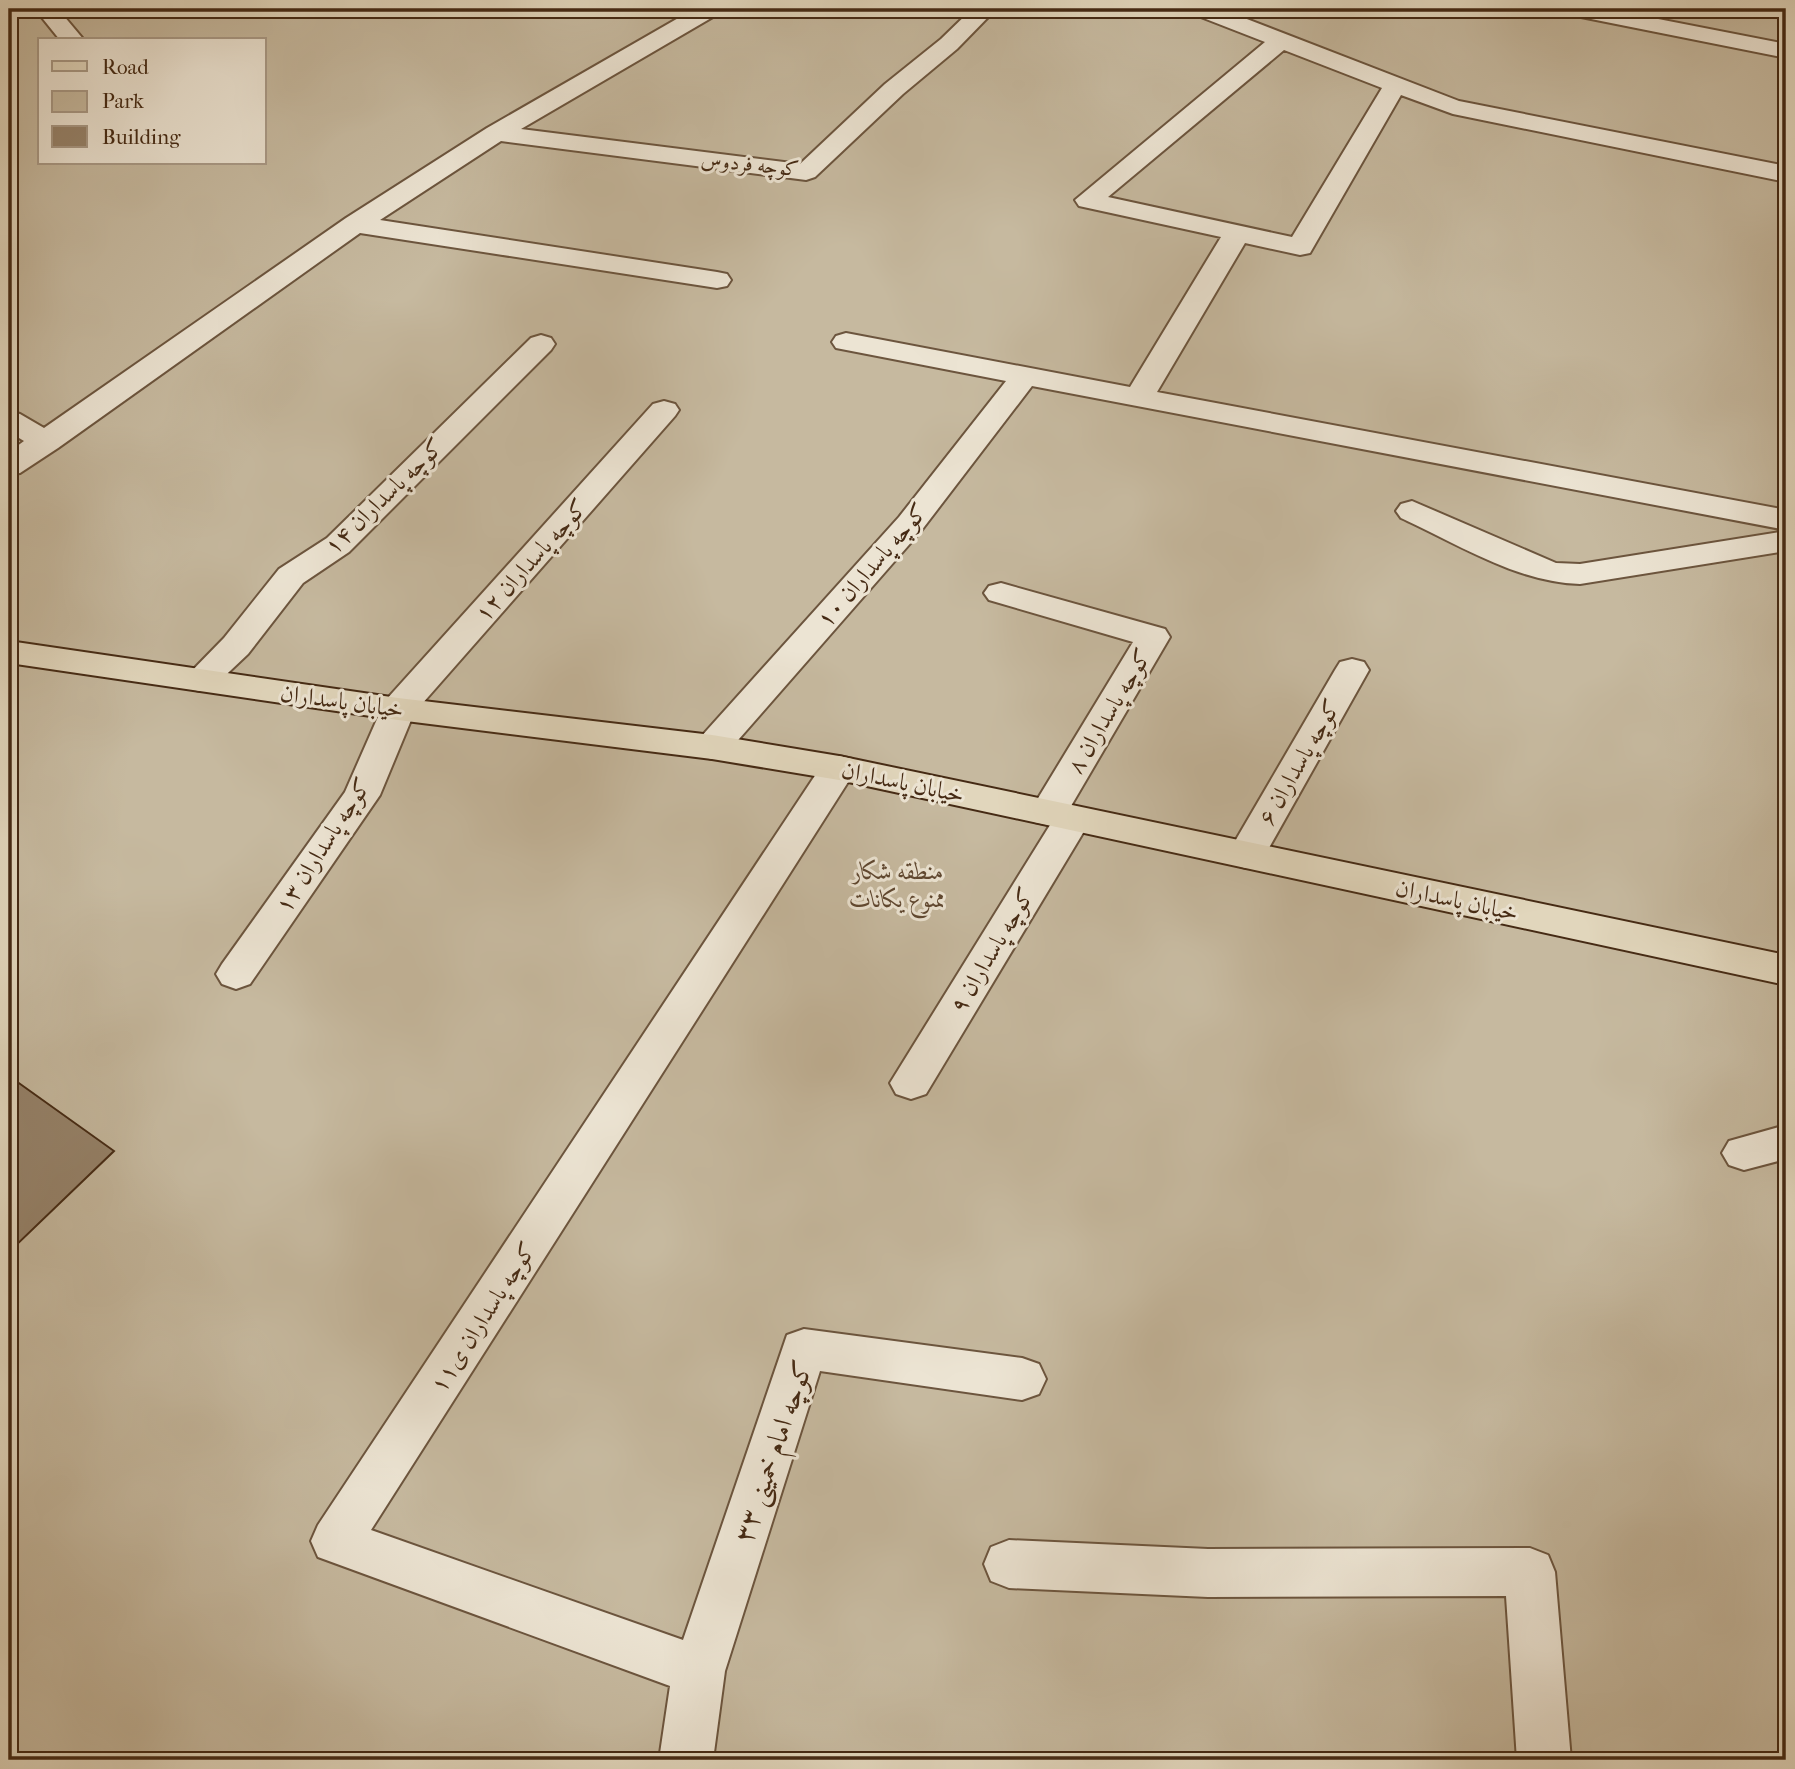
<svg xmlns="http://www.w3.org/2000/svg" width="1795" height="1769" viewBox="0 0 1795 1769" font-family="'IM FELL French Canon',Amiri,serif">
	<rect width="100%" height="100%" fill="#e1d6bc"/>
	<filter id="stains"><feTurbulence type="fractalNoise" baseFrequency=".00286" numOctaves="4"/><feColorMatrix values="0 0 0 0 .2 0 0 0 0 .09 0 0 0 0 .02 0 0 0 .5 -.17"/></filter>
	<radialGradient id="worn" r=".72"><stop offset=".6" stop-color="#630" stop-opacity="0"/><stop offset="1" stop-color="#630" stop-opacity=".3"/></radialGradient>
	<path fill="#c6b99f" stroke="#86725a" stroke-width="2" fill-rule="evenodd" d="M9,9H1786V1760H9ZM40,40H264V163H40Z"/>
	<path fill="#96836b" stroke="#452a14" stroke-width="2" d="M9,1076L114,1151L9,1252Z"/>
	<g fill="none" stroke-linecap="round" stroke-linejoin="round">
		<g stroke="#6c553e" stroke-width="4">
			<path id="minor" d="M35,9H58L84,40H60Z
				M694,9H721L718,14L521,129L800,164L885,84L941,39L972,9H996L957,49L903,94L815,177L806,180L501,141L380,220L717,272L727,274L731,280L727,286L717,288L360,233L58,448L20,473L9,475V452L24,441L9,432V411L20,414L44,428L346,218L487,128Z
				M1190,9H1221L1459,101L1786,166V182L1453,114L1401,95L1310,253L1300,255L1245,243L1157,392L1786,510V530L1032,386L921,531L725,755L712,759L699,755L694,747L699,739L899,517L1006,381L836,348L832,342L836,336L846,333L1130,387L1221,237L1079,206L1075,200L1265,42L1193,14ZM1284,50L1382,88L1292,237L1108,197Z
				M1565,9H1607L1786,44V58L1576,16L1568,14Z
				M541,335L551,338L555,344L551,350L349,552L303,583L248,654L212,688L200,691L188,688L183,680L224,638L279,569L327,538L531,338Z
				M664,401L675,404L679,410L675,416L414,713L380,795L250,984L236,989L222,984L216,974L222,964L345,792L385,701L653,404Z
				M1412,501L1556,563L1580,564L1786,531V551L1580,584C1516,582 1458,544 1401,518L1396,511L1401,504Z
				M1001,583L1165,629L1170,637L1071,806L1086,809L1092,818L926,1094L911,1099L896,1094L890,1083L1050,825L1035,822L1029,813L1133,642L989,600L984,593L989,586Z
				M1352,659L1364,662L1369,670L1265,855L1259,864L1246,868L1233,864L1227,855L1335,670L1340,662Z
				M839,756L852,759L857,768L371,1530L683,1640L787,1335L804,1329L1022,1358L1039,1364L1046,1379L1039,1394L1022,1400L820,1371L725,1671L713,1760H659L670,1686L318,1557L311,1541L318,1525L826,759Z
				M1786,1125V1159L1744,1170L1729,1165L1722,1153L1729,1141Z
				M1009,1540L1208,1549L1530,1548L1548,1555L1555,1572L1571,1760H1517L1506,1596L1208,1597L1009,1588L991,1581L984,1564L991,1547Z"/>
		</g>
		<g stroke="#452a14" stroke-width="4">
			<path id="major" d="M9,641L398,698L712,735L839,756L1786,955V985L839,780L712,759L398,720L9,663Z"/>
		</g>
		<use href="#minor" fill="#ece4d3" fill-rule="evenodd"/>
		<use href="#major" fill="#e1d6bc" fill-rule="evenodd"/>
	</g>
	<g text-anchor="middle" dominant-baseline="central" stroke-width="6" stroke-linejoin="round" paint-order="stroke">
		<g font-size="21" fill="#452a14" stroke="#ece4d3">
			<text transform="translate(750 164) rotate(6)">کوچه فردوس</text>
		</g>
		<g font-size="24" fill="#452a14" stroke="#ece4d3">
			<text transform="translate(384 496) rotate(-44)">کوچه پاسداران ۱۴</text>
			<text transform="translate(531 560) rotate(-48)">کوچه پاسداران ۱۲</text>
			<text transform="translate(872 565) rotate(-49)">کوچه پاسداران ۱۰</text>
			<text transform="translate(342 701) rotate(8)">خیابان پاسداران</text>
			<text transform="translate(1109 711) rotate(-59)">کوچه پاسداران ۸</text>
			<text transform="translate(1299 762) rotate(-60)">کوچه پاسداران ۶</text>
			<text transform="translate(903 782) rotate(12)">خیابان پاسداران</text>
			<text transform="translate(323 845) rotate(-57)">کوچه پاسداران ۱۳</text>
			<text transform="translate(1457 900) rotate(12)">خیابان پاسداران</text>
			<text transform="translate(992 950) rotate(-59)">کوچه پاسداران ۹</text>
			<text transform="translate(483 1317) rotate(-57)">کوچه پاسداران ی۱۱</text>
		</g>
		<g font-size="24" font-style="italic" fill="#5f4730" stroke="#ece4d3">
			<text x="898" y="871">منطقه شکار<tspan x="898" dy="28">ممنوع یکانات</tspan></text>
		</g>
		<g font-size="28" fill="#452a14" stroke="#ece4d3">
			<text transform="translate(773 1451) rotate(-71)">کوچه امام خمینی ۳۳</text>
		</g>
	</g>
	<rect width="1795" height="1769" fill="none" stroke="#e1d6bc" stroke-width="35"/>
	<rect x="10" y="10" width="1774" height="1748" fill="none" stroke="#452a14" stroke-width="3.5"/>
	<rect x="18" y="18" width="1760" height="1734" fill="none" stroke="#452a14" stroke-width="2"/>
	<rect x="38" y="38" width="228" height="126" fill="#ece4d3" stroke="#a99a87" stroke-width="2"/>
	<rect x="52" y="61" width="35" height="10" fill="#e1d6bc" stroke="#a99a87" stroke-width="2"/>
	<text x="102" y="74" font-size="21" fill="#452a14">Road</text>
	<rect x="52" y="91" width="35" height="21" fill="#c6b99f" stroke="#a99a87" stroke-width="2"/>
	<text x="102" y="108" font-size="21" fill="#452a14">Park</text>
	<rect x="52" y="126" width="35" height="21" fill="#96836b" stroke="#a99a87" stroke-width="2"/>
	<text x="102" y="144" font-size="21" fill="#452a14">Building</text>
	<rect width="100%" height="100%" filter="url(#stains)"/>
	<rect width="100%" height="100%" fill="url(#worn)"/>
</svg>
